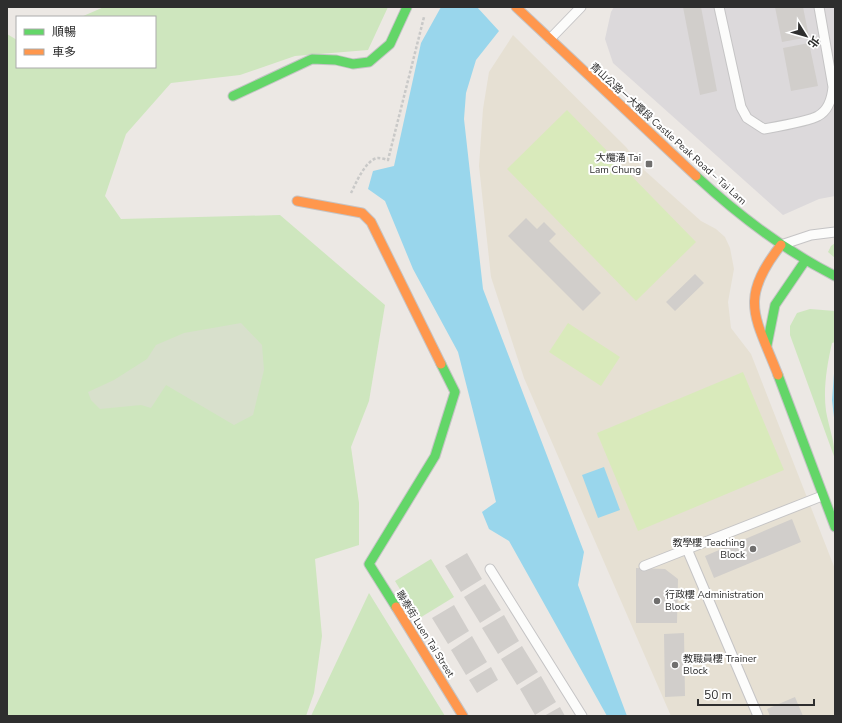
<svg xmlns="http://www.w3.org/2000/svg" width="842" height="723" viewBox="0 0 842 723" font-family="'Nunito Sans','Noto Sans TC',sans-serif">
	<rect width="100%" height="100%" fill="#ece8e4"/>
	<path fill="#dcd9db" d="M614,7H835V196L819,199L783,215L613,63L605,39L611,12Z"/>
	<path fill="#e6e0d3" d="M513,35L626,147L644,170L701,221L716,229L725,237L730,248L734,269L728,302L731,328L751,354L835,569V716H733L732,715L671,716L524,378L491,277L479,166L483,109L489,72Z"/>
	<path fill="#cee6be" d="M104,7H388L368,50L295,56L240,75L171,83L126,134L105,196L121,219L280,215L385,305L369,401L351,447L359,503V545L315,559L322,636L314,693L306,716H7V34L17,40V67H155V17H81Z
		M835,243V258L828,252L831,246Z
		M810,309L835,311V342L832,343C827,365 823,389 826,411C829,428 835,442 835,459L790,335V326L797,313Z
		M431,559L454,597L418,619L395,581Z
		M369,593L445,716H311Z"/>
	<path fill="#d8e0cc" d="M241,323L262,345L264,370L253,415L234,425L166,385L151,408L141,405L100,409L91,400L88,392L114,380L147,359L156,345L184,333Z"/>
	<path fill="#d9eabb" d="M567,110L696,242L636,301L507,169Z
		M568,323L620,357L601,386L549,352Z
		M743,372L784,470L638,531L597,433Z"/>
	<path fill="#99d6ec" d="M441,7H477L499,31L476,60L466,93L464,119L483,289L584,552L578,585L627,716H607L509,541L489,529L482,512L496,502L458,352L413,269L385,201L368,189L373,171L394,166L421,43Z
		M835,360V426L832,400Z
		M604,467L620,510L598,518L582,475Z"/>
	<path fill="#d1cecb" d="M683,7H701L717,91L700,95Z
		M775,7H803L809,37L782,42Z
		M809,43L818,86L791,91L783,48Z
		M526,218L537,229L544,222L556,234L549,241L601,293L583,311L508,236Z
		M695,274L704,283L675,311L666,302Z
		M792,519L801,542L714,578L705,556Z
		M467,553L482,579L461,592L445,566Z
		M636,568L665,569L678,579L677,623H636Z
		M485,584L501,610L480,623L464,597Z
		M454,605L469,631L448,644L432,618Z
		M504,615L519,641L498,654L482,628Z
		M684,633L685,696L665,697L664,634Z
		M472,636L487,662L466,675L451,650Z
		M522,646L538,672L517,685L501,659Z
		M491,667L498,680L477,693L469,680Z
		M541,676L556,702L535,715L520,689Z
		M795,697L803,716H770L767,709Z
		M560,707L565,716H544Z"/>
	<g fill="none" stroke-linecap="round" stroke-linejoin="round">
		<g stroke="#c5c4c5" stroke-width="11">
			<path id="lane" d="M719,7L741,107L747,118L764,129C775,127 810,121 818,116C829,110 832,98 833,87L819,7
				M550,39L581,7
				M784,244L811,235L835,232
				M687,549L758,716
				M644,566L822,496
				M490,569L582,716"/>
		</g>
		<g stroke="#c5c4c5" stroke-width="11">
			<path id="fast" d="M233,96L312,59L336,60L353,64L369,62L390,44L407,7
				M696,176C738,215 784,250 835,276
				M767,345L775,305L805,261
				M778,375L835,527
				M396,607L369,564L435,456L455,392L441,364"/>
		</g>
		<g stroke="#c5c4c5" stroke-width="11">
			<path id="slow" d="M516,7L696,176
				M297,201L362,213L371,222L441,364
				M778,375C755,316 738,300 781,245
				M396,607L463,716"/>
		</g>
		<path stroke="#c9c9c8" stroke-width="2.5" stroke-dasharray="3 2" stroke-linecap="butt" d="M351,193C356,183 366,159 378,158C381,158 385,159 388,160L424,17"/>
		<use href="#lane" stroke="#fcfcfb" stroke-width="9"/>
		<use href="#fast" stroke="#63d668" stroke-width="9"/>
		<use href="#slow" stroke="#ff974d" stroke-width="9"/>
	</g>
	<g fill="#706f6e" stroke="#fff" stroke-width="1.5">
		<rect x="645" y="160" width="8" height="8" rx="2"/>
		<circle cx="753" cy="549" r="4"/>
		<circle cx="657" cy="601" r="4"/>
		<circle cx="675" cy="665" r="4"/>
	</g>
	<g text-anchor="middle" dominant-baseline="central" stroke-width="4" stroke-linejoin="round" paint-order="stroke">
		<g font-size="10" fill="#2e2e2e" stroke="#fff">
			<text transform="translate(668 134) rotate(42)">青山公路－大欖段 Castle Peak Road – Tai Lam</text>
			<text transform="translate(425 634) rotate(58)">聯泰街 Luen Tai Street</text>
		</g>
		<g font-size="10" fill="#2e2e2e" stroke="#fff" text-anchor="end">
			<text x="641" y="158">大欖涌 Tai<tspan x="641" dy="12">Lam Chung</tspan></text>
			<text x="745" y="543">教學樓 Teaching<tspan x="745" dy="12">Block</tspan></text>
			<text x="665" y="595" text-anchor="start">行政樓 Administration<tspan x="665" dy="12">Block</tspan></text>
			<text x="683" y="659" text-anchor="start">教職員樓 Trainer<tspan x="683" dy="12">Block</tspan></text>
		</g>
	</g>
	<rect width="842" height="723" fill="none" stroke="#2e2e2e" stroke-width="16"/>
	<rect x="16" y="16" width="140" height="52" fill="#ffffff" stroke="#ababab"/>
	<rect x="24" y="29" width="20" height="6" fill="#63d668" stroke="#ababab"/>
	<text x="52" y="36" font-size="12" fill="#2e2e2e">順暢</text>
	<rect x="24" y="49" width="20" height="6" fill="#ff974d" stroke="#ababab"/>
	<text x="52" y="56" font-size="12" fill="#2e2e2e">車多</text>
	<g transform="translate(806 36) rotate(127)" stroke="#ffffff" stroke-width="3" paint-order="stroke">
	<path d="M0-3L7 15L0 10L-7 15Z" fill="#2e2e2e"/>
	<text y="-6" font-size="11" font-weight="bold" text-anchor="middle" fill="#2e2e2e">北</text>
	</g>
	<path d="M698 699v6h116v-6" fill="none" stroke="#2e2e2e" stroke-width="2"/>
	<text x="704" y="699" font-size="12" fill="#2e2e2e" stroke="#ffffff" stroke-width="3" paint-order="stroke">50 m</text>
</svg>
